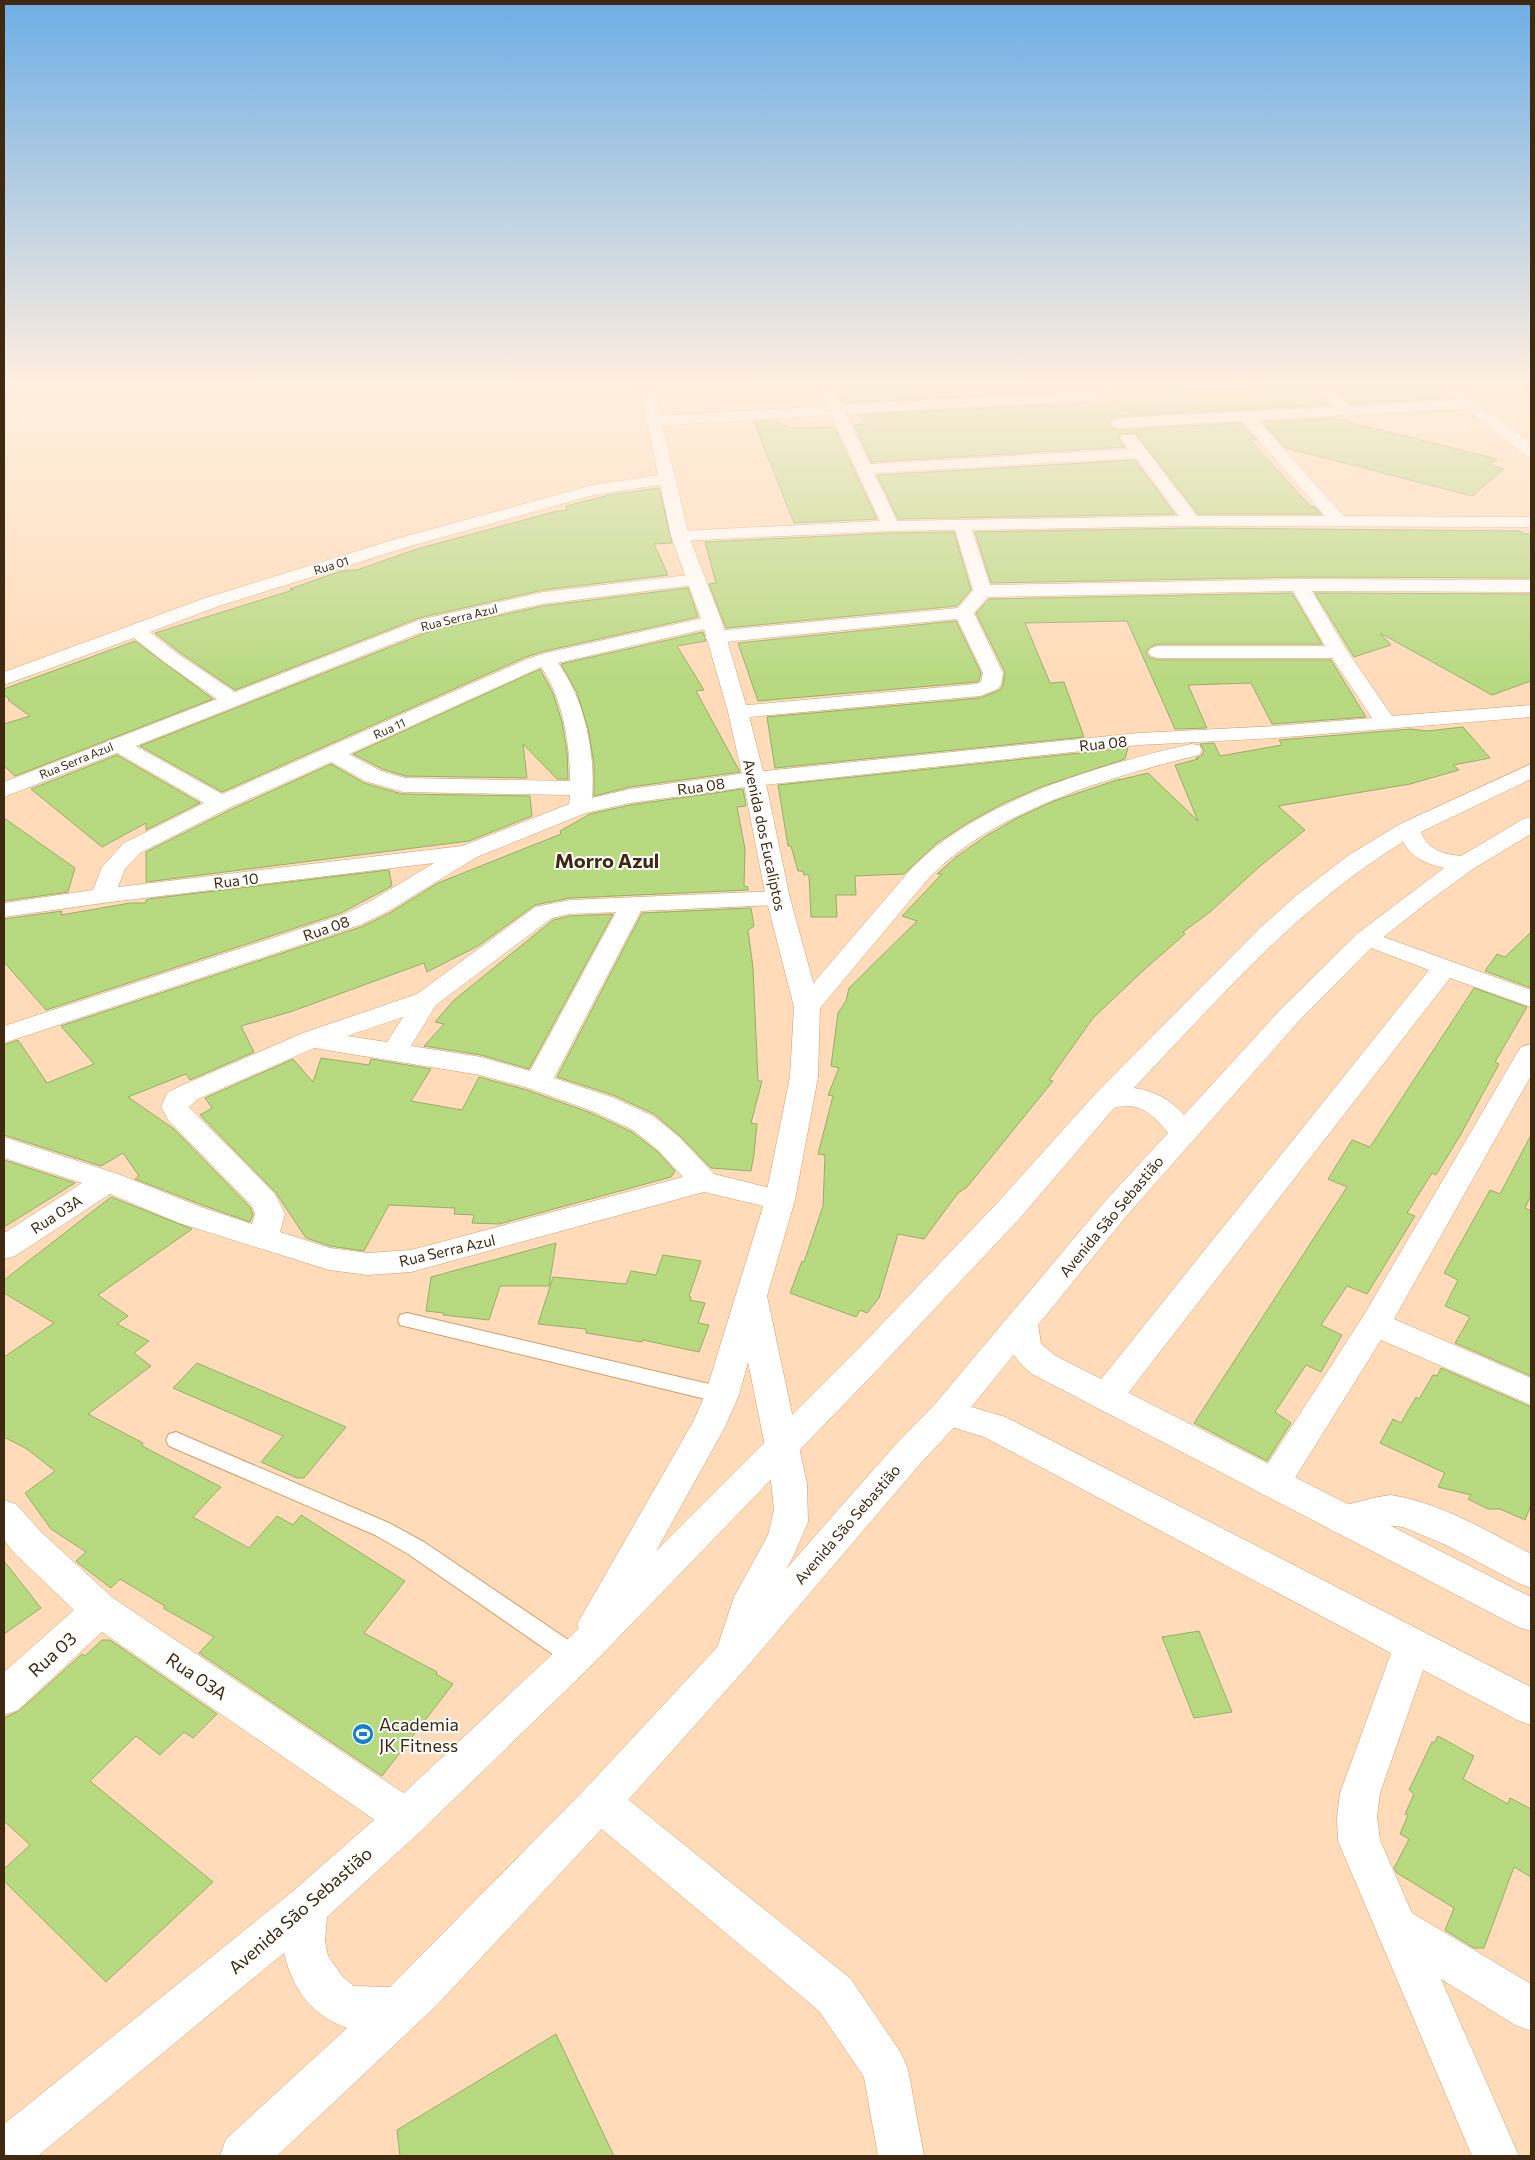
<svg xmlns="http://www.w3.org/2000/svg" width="1535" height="2160" viewBox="0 0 1535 2160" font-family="Commissioner,sans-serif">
	<rect width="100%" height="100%" fill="#ffdbb9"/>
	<path fill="#b7d980" stroke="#95af69" d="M840,380H958L966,396L844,403L840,396H847Z
		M1123,380H1175L1185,392L1198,395L1250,392L1238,380H1304L1328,405L1119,416L1111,419L1109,424L1112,428L1119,430L1241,423L1257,440L1249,439L1310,506L1315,507L1321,514H1198L1135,433L1121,434L1119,438L1125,447L871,462L854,425L868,424L858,415L1119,401L1109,388Z
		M1325,380H1430L1450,398L1350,404Z
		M1332,418L1497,459L1489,465L1504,469L1472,496L1286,448L1262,422Z
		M779,421L782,426H788L789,428L834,427L877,519L794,523L754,422Z
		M1135,460L1175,514L898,519L877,475Z
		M659,488L672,543L654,544L668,575L543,590L419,618L235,690L179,652L155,633L293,590L290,589L341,571L357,570L417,549L557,511L567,510L566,506L609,495Z
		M1192,528L1521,531L1524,534H1531V578L1299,577L991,583L975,532Z
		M954,532L971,590L957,606L726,628L709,584L716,583L705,542L891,533Z
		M688,588L698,617L545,651L526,657L222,792L140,746L433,630L543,606Z
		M1292,593L1322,644H1158L1150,647L1146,653L1150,658L1158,660H1331L1366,717L1272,724L1251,683L1188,685L1207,728L1175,729L1127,621L1025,623L1050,683L1064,682L1084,737L775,768L767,717L980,698L1000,690L1003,685L1005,672L976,613L989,599Z
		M1315,593L1531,594V681L1492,695L1380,633L1391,645L1354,657Z
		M956,621L981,673L979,681L976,682L758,701L738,643Z
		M703,632L706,641L677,646L704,690L696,691L740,772L630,787L594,796V764L588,728L577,693L561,664Z
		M135,641L213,699L15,776L4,766V724L30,716L8,700L9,699L4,695V689Z
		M540,669L553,693L562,722L567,752L568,779H557L523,744L527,778L405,776L382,769L353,754Z
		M1463,727L1490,758L1453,765L1459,770L1410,784L1278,806L1305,830L1259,867L1210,912L1183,932L1185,934L1145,969L1093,1018L1049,1080L1053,1081L967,1187L958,1193L924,1239L898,1234L879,1298L867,1313L860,1310L856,1317L790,1293L802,1261L804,1262L823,1206L825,1155L818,1154L833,1096L828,1095L839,1068L831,1066L838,1013L846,1001L849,988L917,921L902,916L942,874H937L956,857L986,836L1019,817L1054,801L1120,779L1119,780L1148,773L1198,821L1175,765L1198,759L1196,758L1201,756L1204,751L1200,744L1214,743L1220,756L1282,745L1279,740L1411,729L1427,731Z
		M1128,748L1125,759L1041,787L1004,803L969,822L937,843L904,874L855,876L856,895H836L837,917H811L809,875H804L803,871H798L791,846H788L778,785Z
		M117,755L200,803L146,830V823L102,847L31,789Z
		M331,764L364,783L402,794L530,796L532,816L469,841L146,882V852L230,810Z
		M743,789L746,806L737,807L745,849L744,886L748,887V890L570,898L535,905L478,946L427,972L424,963L290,1012L241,1026L254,1052L190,1080L186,1074L128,1097L174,1129L250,1207L253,1214L250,1222L202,1205L135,1179L139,1176L123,1153L101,1166L4,1135V1045L18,1040L47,1083L94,1064L61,1026L361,927L388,914L438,883L561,834L560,831L590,814L630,805Z
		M4,818L75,868L68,892L4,901Z
		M389,870L392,886L341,913L46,1010L4,962V919L62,911L61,915L130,903H146V900L149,899Z
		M751,908L754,926L748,930L753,968L758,1081H762L751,1123L757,1124L754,1154L751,1171L711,1168L680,1136L654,1114L613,1095L557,1077L642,913Z
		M613,914L529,1069L481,1055L424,1046L444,1024L435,1022L454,1000L553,920L570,916Z
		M1531,932V988L1485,971L1497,954L1505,957Z
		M1474,988L1527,1007L1495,1062L1499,1064L1461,1134L1436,1175L1432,1173L1407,1213L1415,1216L1367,1294L1347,1286L1321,1325L1342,1335L1321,1372L1306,1365L1275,1412L1291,1423L1267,1461L1194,1423L1347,1187L1328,1179L1352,1140L1370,1147Z
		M321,1058L369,1065L371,1059L431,1069L411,1101L462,1110L479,1077L527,1090L591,1113L632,1132L658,1152L675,1171L671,1177L499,1224L472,1223L474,1215L454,1214L455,1208L389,1205L364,1251L330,1246L306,1238L276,1193L200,1115L212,1108L205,1098L293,1059L313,1082Z
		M1531,1135V1195L1525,1208L1531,1211V1376L1455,1343L1470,1317L1445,1306L1458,1280L1444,1273L1490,1190L1500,1194Z
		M4,1160L75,1183L4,1227Z
		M111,1197L192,1229L98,1295L128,1316L117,1324L149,1341L134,1353L151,1366L88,1414L143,1443L142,1446L221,1487L193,1517L249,1548L277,1516L293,1525L301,1515L405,1581L364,1633L437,1672L436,1674L453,1684L382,1776L199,1653L214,1637L163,1608L165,1606L120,1579L111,1588L78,1563L76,1561L86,1552L51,1529L25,1493L55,1471L27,1449L4,1437V1357L54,1323L4,1293V1280Z
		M556,1243L549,1286H500L489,1320L443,1315L444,1313L426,1311L431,1277Z
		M663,1255L701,1261L689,1296L691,1297L690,1300L705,1303L698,1323L709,1325L699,1352L643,1340L642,1342L586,1333V1329L538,1324L553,1277L626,1284L631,1271L656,1275Z
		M197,1363L265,1392L346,1427L304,1478H297L261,1462L283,1436L173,1388Z
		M1441,1368L1531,1407V1505L1525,1520L1500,1509H1488L1468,1499L1471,1495L1438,1487L1445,1473L1380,1443L1393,1419L1401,1423L1416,1397L1419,1399L1433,1375L1437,1376Z
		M4,1561L41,1608L4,1634Z
		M1199,1631L1232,1712L1194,1718L1162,1637Z
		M102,1640H110L217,1714L193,1738L184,1732L160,1755L136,1736L90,1781L213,1882L106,1982L4,1881V1869L30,1845L4,1821V1718L19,1711L82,1654L85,1656Z
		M1438,1736L1474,1756L1463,1779L1508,1804L1510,1798L1531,1809V1877L1514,1867L1484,1948H1474L1445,1930L1454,1908L1397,1873L1394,1868L1409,1839L1400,1834L1408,1815L1405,1814L1414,1794L1409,1790L1432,1742L1434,1743Z
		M556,2034L614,2156H400L397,2130Z"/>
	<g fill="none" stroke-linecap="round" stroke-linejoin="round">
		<g stroke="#d49c64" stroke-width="2">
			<path id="lane" d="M407,1313L722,1387L729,1390L732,1395L729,1400L722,1403L400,1325L398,1320L400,1315Z
				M176,1432L389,1523L424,1542L583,1650L586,1657L583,1664L575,1667L567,1664L408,1554L375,1535L169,1446L166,1440L169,1434Z"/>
		</g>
		<g stroke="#d49c64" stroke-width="1">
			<path id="street" d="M815,380H830L842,405L1096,390L1101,392L1104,395L1101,398L1096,400L846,414L870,464L1129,449L1121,438L1123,435H1135L1197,516H1325L1242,421L1119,428L1113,426L1111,423L1113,420L1119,418L1332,407L1306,380H1322L1349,406L1455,400L1432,380H1449L1531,444V457L1525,455L1466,409L1258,420L1344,516L1531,517V527L1192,526L972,530L990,585L1299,579L1531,580V592L1312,591L1348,652L1392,716L1531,705V717L1275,738L1139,745L754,786L630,803L586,813L477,857L387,912L360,925L4,1043V1026L342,915L369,902L434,863L103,903L4,917V903L93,890L102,867L124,843L204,803L117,753L4,797V782L217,699L164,662L134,638L4,685V672L205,598L399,538L593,485L666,474L672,475L674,479L672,483L666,484L594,495L411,546L219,606L150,632L178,654L235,692L419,620L543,592L696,574L703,576L705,580L703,584L543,604L432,628L136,746L222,794L527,659L545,653L712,616L719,618L722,622L719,626L558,663C585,699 596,756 592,798L630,789L754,772L1139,733L1275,726L1372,718L1332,658H1158L1151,656L1148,652L1151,648L1158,646H1325L1293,591L988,597L974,613L1003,673L1001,685L998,689L980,696L738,718L731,716L728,712L731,708L738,706L976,684L981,682L983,673L957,619L715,643L708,641L705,637L708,633L715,631L958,608L973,590L955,530L891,531L680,541L674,540L671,536L674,532L680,531L880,521L831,415L654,426L648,424L646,421L648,418L654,416L827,406ZM1136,458L1179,516L897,521L874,473ZM541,667C563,698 570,744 570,781L405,778L381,771L349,754ZM331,762L365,781L403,792L570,795L569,804L462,846L118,887L125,869L140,853L229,808Z
				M1191,744L1199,745L1202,750L1199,755C1109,777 992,811 928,879L816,1013L807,1015L798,1013L794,1007L798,1001L911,869C978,800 1100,765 1191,744Z
				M778,891L787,893L790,898L787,903L778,905L641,911L554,1078L612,1097L653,1116L679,1137L714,1174L790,1193L795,1200L790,1207L780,1210L704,1192L411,1272L368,1275L329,1270L179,1223L110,1194L15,1256L4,1259V1233L82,1183L4,1158V1137L118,1174L201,1207L252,1224L255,1214L252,1206L168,1120L161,1107L167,1093L178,1087L303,1033L417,994L535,907L570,900ZM616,912L530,1071L481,1057L411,1046L436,1005L552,918L570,914ZM403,1017L387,1042L347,1036ZM314,1048L480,1075L528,1088L592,1111L633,1130L659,1151L683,1177L411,1250L368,1253L330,1248L280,1232L285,1214L275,1194L189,1107L198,1099Z
				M1367,931L1531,990V1007L1450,978L1118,1406L1106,1410L1094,1406L1089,1397L1094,1388L1429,970L1358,943L1355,938L1358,933Z
				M1531,1044V1076L1394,1319L1531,1378V1405L1381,1340L1285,1494L1273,1498L1261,1494L1256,1484L1261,1474L1364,1315L1517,1053L1521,1047Z
				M1390,1495C1440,1502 1487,1531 1531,1554V1588L1518,1583L1448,1546L1403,1527L1384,1525L1344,1535L1331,1531L1326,1520L1331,1509L1373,1498Z
				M4,1500L16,1504L41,1532L113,1598L420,1804L426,1818L420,1832L406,1838L392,1832L102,1632L18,1710L4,1715V1672L74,1610L15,1554L4,1540Z
				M1413,1628L1426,1633L1432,1645L1380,1793L1377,1817L1380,1840L1412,1913L1531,1984V2031L1515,2025L1441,1979L1519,2156H1472L1338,1841L1337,1817L1340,1793L1394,1645L1400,1633Z
				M600,1782L614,1788L851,1979L901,2053L908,2069L924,2156H878L864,2077L819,2011L586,1816L580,1802L586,1788Z"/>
		</g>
		<g stroke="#d49c64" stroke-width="1">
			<path id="secondary" d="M638,380H652L689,536L722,622L748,712L765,779L790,898L820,1007L818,1077L795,1200L767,1296L807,1484L808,1522L794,1555L771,1597L748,1663L735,1668L722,1663L716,1651L734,1597L768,1535L774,1510L770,1471L748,1362L739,1395L725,1427L609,1636L596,1641L583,1636L577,1624L693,1422L705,1395L765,1200L790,1077L794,1007L766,898L743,779L728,712L702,622L671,536Z
				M1022,1311L1033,1314L1038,1323L1041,1344L1056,1356L1531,1597V1631L1518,1627L1032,1374C1014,1360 998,1337 1011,1314Z
				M947,1400L1006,1417L1531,1687V1725L1517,1720L984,1437L935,1422L930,1413L935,1404Z"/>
		</g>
		<g stroke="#d49c64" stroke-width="1">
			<path id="primary" d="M1531,764V779L1421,832C1428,850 1443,854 1461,856L1523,819L1531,817V834L1473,869L1429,901L1376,943L1298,1022L1129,1213L959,1422L920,1464L747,1667L614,1816L438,2004L277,2156H220L226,2139L347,2028C311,2015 293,1990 284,1953L38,2156H4V2124L292,1892L392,1804L562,1645L859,1348L999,1201L1096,1093L1261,927L1298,894L1349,855L1400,824ZM1403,842C1413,859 1425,863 1444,868L1358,933L1280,1010L1184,1115C1170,1099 1155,1091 1134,1088C1218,1000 1298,906 1403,842ZM1130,1106C1146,1108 1158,1120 1168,1133L1107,1199L935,1404L896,1444L721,1643L586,1788L390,1987L354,1986L343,1977L328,1956L325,1941L327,1917L420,1832L588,1669L881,1366L1021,1217L1115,1107Z"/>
		</g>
		<use href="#lane" fill="#fff" fill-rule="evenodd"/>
		<use href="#street" fill="#fff" fill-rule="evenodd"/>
		<use href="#secondary" fill="#fff" fill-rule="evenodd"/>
		<use href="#primary" fill="#fff" fill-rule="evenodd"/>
	</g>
	<linearGradient id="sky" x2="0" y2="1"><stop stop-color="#6eaee6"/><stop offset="0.56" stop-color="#ffefe0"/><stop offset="1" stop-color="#ffefe0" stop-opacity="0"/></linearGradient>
	<rect width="1535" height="683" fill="url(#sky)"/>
	<defs>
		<g id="stadium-disc" transform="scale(1.125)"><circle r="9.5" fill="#1181cb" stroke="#fff"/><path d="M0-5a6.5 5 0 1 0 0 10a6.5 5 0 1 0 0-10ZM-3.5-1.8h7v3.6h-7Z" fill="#fff"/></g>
	</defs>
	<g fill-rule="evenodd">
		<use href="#stadium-disc" x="363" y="1734"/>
	</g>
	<g text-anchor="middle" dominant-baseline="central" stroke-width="4" stroke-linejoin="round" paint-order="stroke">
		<g font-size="12" fill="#3f2911" stroke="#fff">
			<text transform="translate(331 565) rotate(-17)">Rua 01</text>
			<text transform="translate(459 617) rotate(-14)">Rua Serra Azul</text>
			<text transform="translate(389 728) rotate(-24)">Rua 11</text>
			<text transform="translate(76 760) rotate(-22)">Rua Serra Azul</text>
		</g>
		<g font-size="15" fill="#3f2911" stroke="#fff">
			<text transform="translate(1103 743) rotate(-6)">Rua 08</text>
			<text transform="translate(701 786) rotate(-8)">Rua 08</text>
			<text transform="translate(765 835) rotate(78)">Avenida dos Eucaliptos</text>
			<text transform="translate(236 880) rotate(-7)">Rua 10</text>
			<text transform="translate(326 928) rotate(-19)">Rua 08</text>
			<text transform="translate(56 1214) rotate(-33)">Rua 03A</text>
			<text transform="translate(1111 1216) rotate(-50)">Avenida São Sebastião</text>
			<text transform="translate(447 1250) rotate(-13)">Rua Serra Azul</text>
			<text transform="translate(847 1524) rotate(-49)">Avenida São Sebastião</text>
		</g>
		<g font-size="18" fill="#3f2911" stroke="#fff">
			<text transform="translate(52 1654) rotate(-42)">Rua 03</text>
			<text transform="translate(197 1676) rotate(34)">Rua 03A</text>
			<text transform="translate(300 1910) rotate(-41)">Avenida São Sebastião</text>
		</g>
		<g font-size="18" fill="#3f2911" stroke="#fff" text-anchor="start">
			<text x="379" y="1724">Academia<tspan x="379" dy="21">JK Fitness</tspan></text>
		</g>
		<g font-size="20" font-weight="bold" fill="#3f2911" stroke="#fff">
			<text x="607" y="860">Morro Azul</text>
		</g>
	</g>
	<rect width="1535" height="2160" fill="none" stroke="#3f2911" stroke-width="10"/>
</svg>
